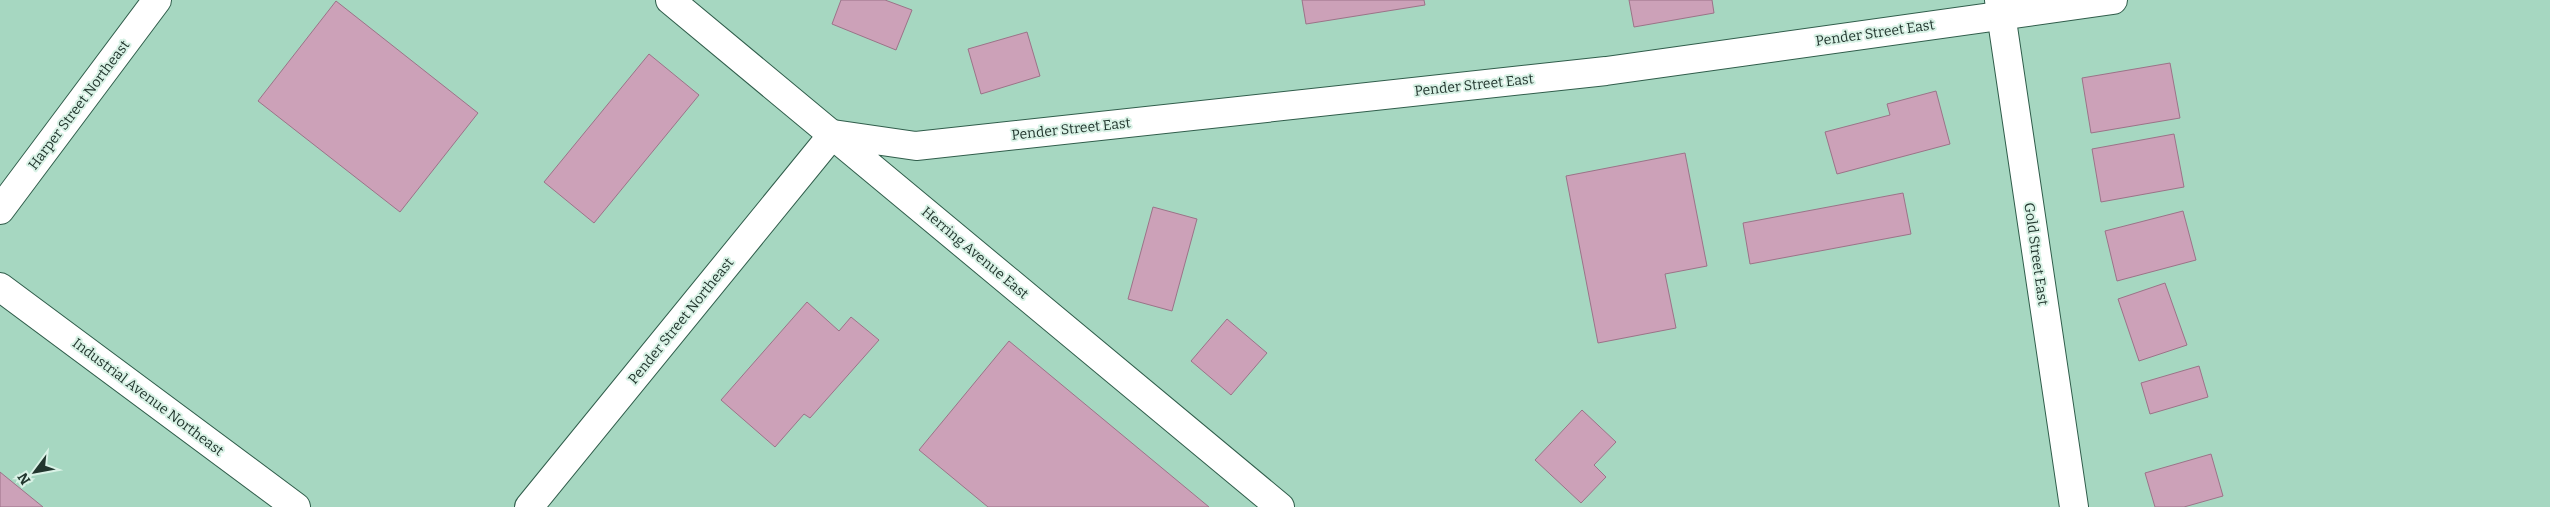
<svg xmlns="http://www.w3.org/2000/svg" width="2550" height="507" viewBox="0 0 2550 507" font-family="Bitter,serif">
	<rect width="100%" height="100%" fill="#a6d7c1"/>
	<path fill="#cca1b8" stroke="#9b7388" d="M841,0H885L912,10L896,50L832,24Z
		M1302,0H1424L1425,5L1306,24Z
		M1629,0H1712L1714,13L1634,27Z
		M336,1L478,113L400,212L258,101Z
		M1027,32L1040,76L981,94L968,49Z
		M649,54L699,95L594,223L544,182Z
		M2170,63L2180,118L2091,133L2082,78Z
		M1936,91L1950,144L1837,174L1825,132L1890,115L1887,104Z
		M2174,134L2184,187L2101,202L2092,149Z
		M1685,153L1707,266L1665,274L1676,328L1598,343L1566,176Z
		M1903,193L1911,234L1750,264L1743,223Z
		M1153,207L1197,219L1172,311L1128,299Z
		M2183,211L2196,260L2117,281L2105,231Z
		M2165,283L2187,345L2139,361L2118,299Z
		M807,302L839,331L851,317L879,340L810,418L804,414L775,447L721,400Z
		M1227,319L1267,353L1231,395L1191,361Z
		M1009,341L1209,507H988L919,450Z
		M2199,366L2208,397L2150,414L2141,383Z
		M1582,410L1616,442L1594,465L1606,477L1581,503L1535,460Z
		M2211,454L2223,496L2184,507H2155L2145,473Z
		M0,472L43,507H0Z"/>
	<g fill="none" stroke-linecap="round" stroke-linejoin="round">
		<g stroke="#305d4b" stroke-width="30">
			<path id="street" d="M1999,0L2074,507
				M0,210L157,0
				M0,287L296,507
				M529,507L833,134"/>
		</g>
		<g stroke="#305d4b" stroke-width="30">
			<path id="secondary" d="M670,0L1280,507
				M833,134L916,146L1606,71L2113,0"/>
		</g>
		<use href="#street" stroke="#fff" stroke-width="28"/>
		<use href="#secondary" stroke="#fff" stroke-width="28"/>
	</g>
	<g text-anchor="middle" dominant-baseline="central" stroke-width="4" stroke-linejoin="round" paint-order="stroke">
		<g font-size="14" fill="#22362e" stroke="#d9f2e6">
			<text transform="translate(1875 33) rotate(-8)">Pender Street East</text>
			<text transform="translate(1474 85) rotate(-6)">Pender Street East</text>
			<text transform="translate(79 105) rotate(-53)">Harper Street Northeast</text>
			<text transform="translate(1071 129) rotate(-6)">Pender Street East</text>
			<text transform="translate(975 253) rotate(40)">Herring Avenue East</text>
			<text transform="translate(2036 254) rotate(82)">Gold Street East</text>
			<text transform="translate(681 321) rotate(-51)">Pender Street Northeast</text>
			<text transform="translate(148 397) rotate(37)">Industrial Avenue Northeast</text>
		</g>
	</g>
	<g transform="translate(35 472) rotate(238)" stroke="#d9f2e6" stroke-width="4" paint-order="stroke">
	<path d="M0-4L9 19L0 12L-9 19Z" fill="#22362e"/>
	<text y="-8" font-size="14" font-weight="bold" text-anchor="middle" fill="#22362e">N</text>
	</g>
</svg>
